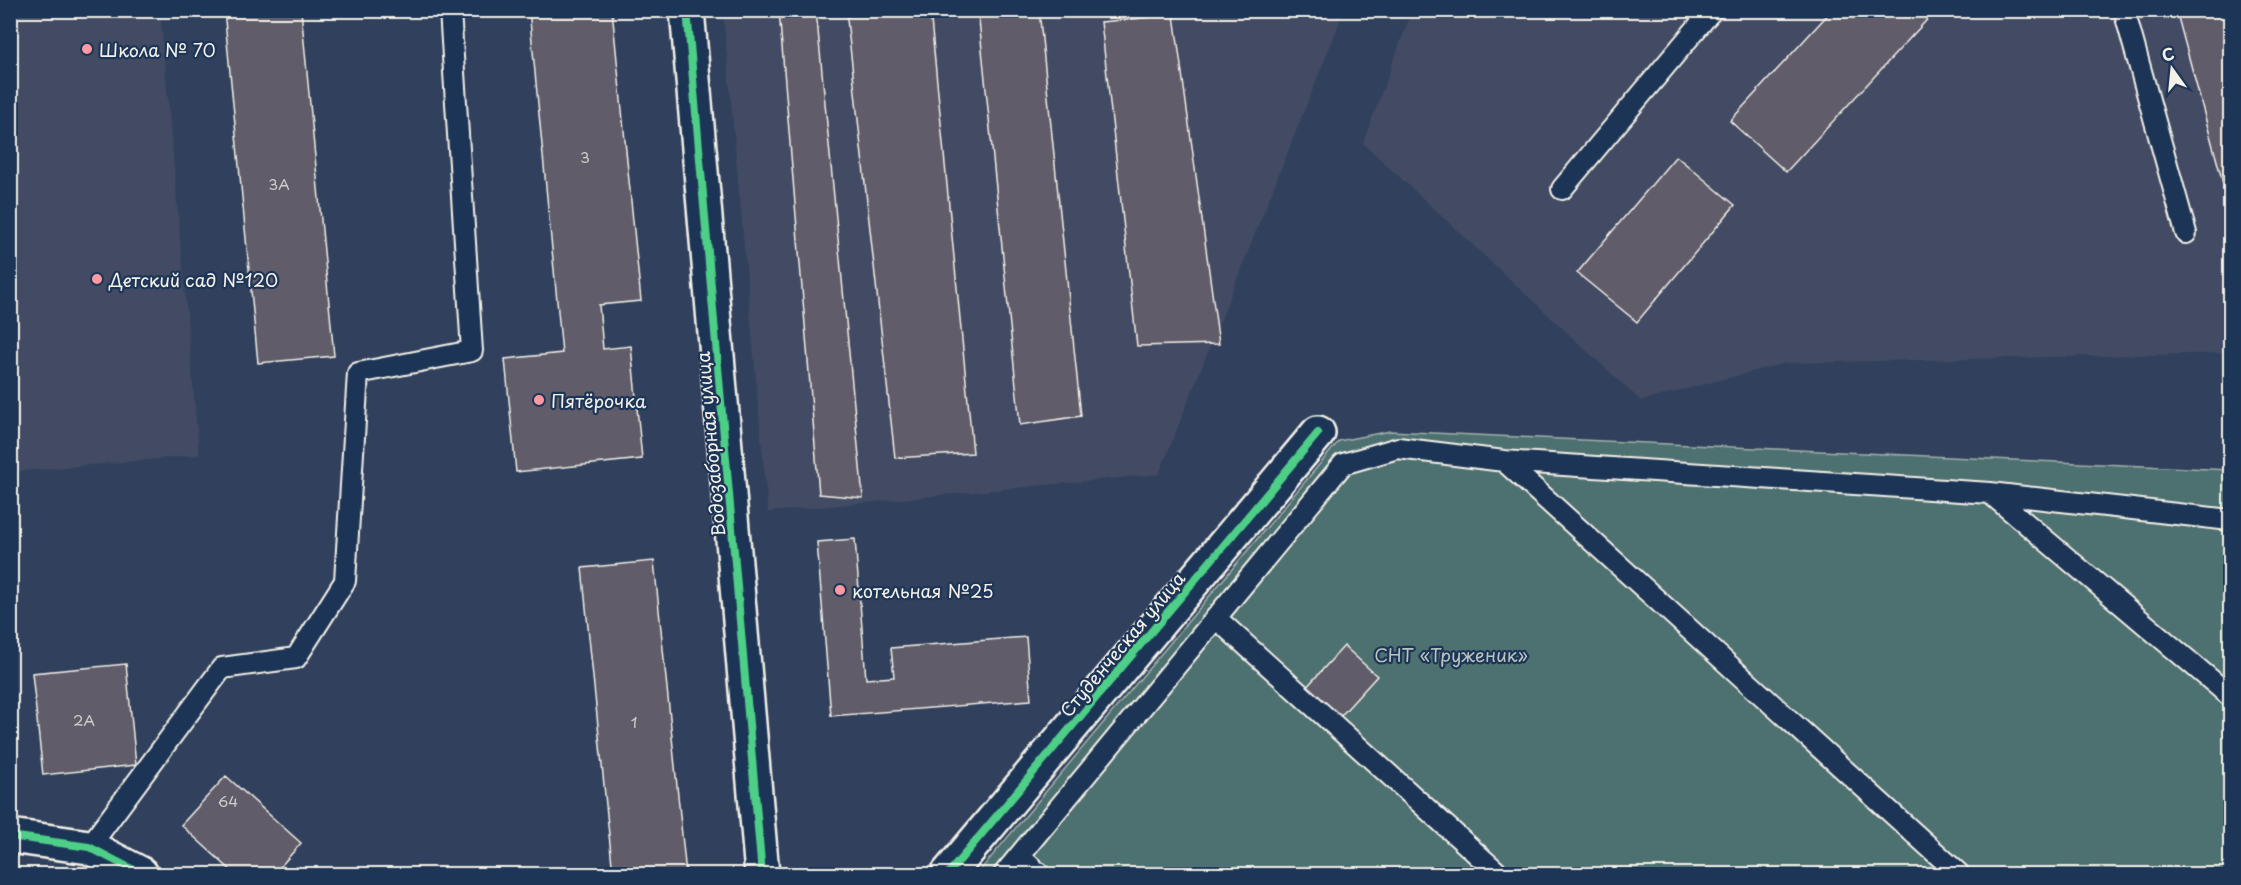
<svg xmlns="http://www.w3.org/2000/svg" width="2241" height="885" viewBox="0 0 2241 885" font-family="'Playpen Sans',sans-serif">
	<rect width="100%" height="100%" fill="#31415d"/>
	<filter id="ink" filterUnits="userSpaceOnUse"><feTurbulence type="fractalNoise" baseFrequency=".0167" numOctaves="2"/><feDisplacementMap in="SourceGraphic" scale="12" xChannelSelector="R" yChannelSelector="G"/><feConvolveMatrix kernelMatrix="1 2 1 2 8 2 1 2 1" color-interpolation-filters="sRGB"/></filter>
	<g filter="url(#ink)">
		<path fill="#434c64" d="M11,10L160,11L199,455L11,472Z
			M723,11H1344L1159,474L768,512Z
			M1412,11H2230V353L1784,363L1641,401L1363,143Z"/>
		<path fill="#4e6f6f" stroke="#a1b0ac" stroke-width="1.5" d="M1390,431L2230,470V874H977L1339,441Z"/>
		<path fill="#605c6b" stroke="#f4f1e8" stroke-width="1.5" d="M224,10H301L334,356L258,363Z
			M529,10H612L641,301L599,305L603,349L631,346L642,459L516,472L505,359L562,353Z
			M779,10H816L863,498L819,494Z
			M846,10H930L973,453L895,458Z
			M978,10H1039L1081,416L1020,425Z
			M1832,10H1936L1786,172L1730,121Z
			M2176,10H2230V209Z
			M1174,15L1219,344L1137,346L1101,22Z
			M1676,156L1735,205L1637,322L1577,273Z
			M855,539L866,679L894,677L891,648L1026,637L1031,700L831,716L817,542Z
			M654,561L686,874H613L582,568Z
			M1344,646L1377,676L1337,720L1304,690Z
			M126,664L136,765L43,775L32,673Z
			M226,776L301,843L274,874H235L181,825Z"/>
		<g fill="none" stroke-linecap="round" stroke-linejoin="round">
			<g stroke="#f4f1e8" stroke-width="24">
				<path id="lane" d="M2124,10L2186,233
					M1562,189L1712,10
					M1504,461L1959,874
					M1990,493L2230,696
					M1217,619L1499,874
					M89,847L222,668L296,658L345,581L358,373L472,351L450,10
					M1019,856L1039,874
					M1004,874L1343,464L1398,448L1504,461L1990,493L2230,520"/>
			</g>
			<g stroke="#f4f1e8" stroke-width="38">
				<path id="street" d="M687,10L762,874
					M10,836L89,847L141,874
					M948,874L1318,433"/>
			</g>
			<use href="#lane" stroke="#1d3557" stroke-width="20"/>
			<use href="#street" stroke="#1d3557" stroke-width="33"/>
			<g stroke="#1d3557" stroke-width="11">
				<path id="cycleway" d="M687,10L762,874
					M10,836L89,847L141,874
					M948,874L1318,433"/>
			</g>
			<use href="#cycleway" stroke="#4dcf88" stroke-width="8"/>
		</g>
	</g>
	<g fill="#ff9aa2" stroke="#1d3557" stroke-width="2">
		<circle cx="87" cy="49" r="6"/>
		<circle cx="97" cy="279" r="6"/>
		<circle cx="539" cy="400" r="6"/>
		<circle cx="840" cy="590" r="6"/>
	</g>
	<g text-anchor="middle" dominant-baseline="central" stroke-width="4.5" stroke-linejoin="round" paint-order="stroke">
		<g font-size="15" fill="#cfccc9">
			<text x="585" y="156">3</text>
			<text x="279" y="183">3А</text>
			<text x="84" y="719">2А</text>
			<text x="634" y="721">1</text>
			<text x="228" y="800">64</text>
		</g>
		<g font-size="18" fill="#f4f1e8" stroke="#1d3557" text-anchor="start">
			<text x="99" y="49">Школа № 70</text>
			<text x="109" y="279">Детский сад №120</text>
			<text x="551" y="400">Пятёрочка</text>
			<text x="852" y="590">котельная №25</text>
		</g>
		<g font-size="18" fill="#f4f1e8" stroke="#1d3557">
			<text transform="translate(710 444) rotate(-95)">Водозаборная улица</text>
			<text transform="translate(1122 644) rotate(-50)">Студенческая улица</text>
		</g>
		<g font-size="18" fill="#bac4be" stroke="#1d3557">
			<text x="1451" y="654">СНТ «Труженик»</text>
		</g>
	</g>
	<rect width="2241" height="885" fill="none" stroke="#1d3557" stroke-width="36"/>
	<rect x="18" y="18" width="2205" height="849" fill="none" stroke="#f4f1e8" stroke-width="2" filter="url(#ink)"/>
	<g transform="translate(2172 69) rotate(345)" stroke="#1d3557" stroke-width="4.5" paint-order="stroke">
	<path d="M0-4.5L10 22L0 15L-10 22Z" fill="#f4f1e8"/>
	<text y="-9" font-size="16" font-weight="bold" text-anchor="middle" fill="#f4f1e8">С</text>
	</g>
</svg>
